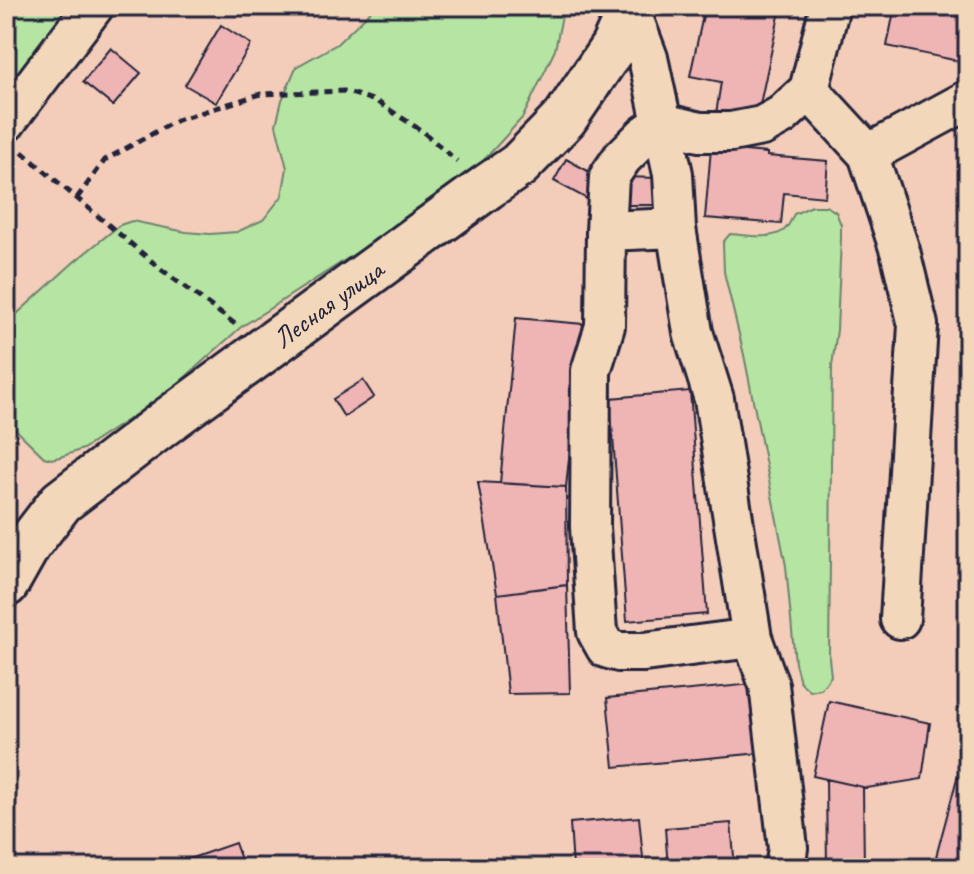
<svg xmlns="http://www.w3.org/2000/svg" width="974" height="874" viewBox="0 0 974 874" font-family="Caveat,sans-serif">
	<rect width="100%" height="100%" fill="#f3cdb9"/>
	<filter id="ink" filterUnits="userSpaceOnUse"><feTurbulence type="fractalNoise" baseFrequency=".0125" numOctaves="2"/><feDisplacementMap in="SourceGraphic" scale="16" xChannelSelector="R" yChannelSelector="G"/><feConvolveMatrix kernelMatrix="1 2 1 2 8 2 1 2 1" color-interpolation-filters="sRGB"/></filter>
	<g filter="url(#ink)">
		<path fill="#b6e4a2" stroke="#6c836e" stroke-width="2" d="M6,6H80L6,108Z
			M372,6H564L555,50L523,117L474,171L409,219L241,327L172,389L141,411L83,449L60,457L51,459L44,457L6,420V325L8,322L74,262L120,225L132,221L186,232L210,234L237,232L263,220L282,196L287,168L276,125L282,100L296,67L337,44L370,12Z
			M812,206H826L836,212L841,225V238L837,330L832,366L829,658L831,676L821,689L810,691L800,682L795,663L786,566L744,355L724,272L723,242L730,234C746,235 770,240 783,231C789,227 791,220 794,214Z"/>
		<path fill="#efb4b4" stroke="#22223b" stroke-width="2" d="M705,6H781L759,109L716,114L721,82L690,76Z
			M895,6H968V63L887,46Z
			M221,25L251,44L216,103L185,85Z
			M111,48L141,73L113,106L83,82Z
			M711,148L767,153V156L828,161L825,197L784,193L781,224L705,218Z
			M566,159L599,177L587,199L554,181Z
			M622,177L659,178V205H621Z
			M516,318L583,324L566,487L500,483Z
			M363,380L374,397L344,417L333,399Z
			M690,391L707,614L627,621L610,398Z
			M478,482L566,487L567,585L497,594Z
			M567,585L570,693L508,694L497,594Z
			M753,684L760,753L614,767L607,698Z
			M829,701L930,723L922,779L867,788L813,776Z
			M968,737V868H933Z
			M968,737V868H933Z
			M826,779L863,787L864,868H827Z
			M639,817L644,868H573L570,823Z
			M731,823L735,868H668L665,828Z
			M235,843L244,868H163Z"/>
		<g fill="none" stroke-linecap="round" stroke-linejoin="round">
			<g stroke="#22223b" stroke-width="44">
				<path id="minor" d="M630,10L648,58L673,174L676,228L693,332L714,399L752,638L769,685L788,848L785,868
					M809,90L868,154L900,251L918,325L900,619
					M6,122L94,6
					M868,154L968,100
					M606,231L676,228
					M752,638L644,652H619L606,648L597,632L590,527L591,371L605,326L606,231L609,177L622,158L645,135L662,123L700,132H731L762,126L782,115L809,90L830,6"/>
			</g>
			<g stroke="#22223b" stroke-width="50">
				<path id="major" d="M6,584L28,545L61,502L167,421L487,187L519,165L565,118L613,47L630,10V6"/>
			</g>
			<path stroke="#22223b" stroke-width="5" stroke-dasharray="8 6" stroke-linecap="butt" d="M22,152L162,270L235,324
				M77,198L105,160L177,120L261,94L344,91L376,101L422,131L457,161"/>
			<use href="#minor" stroke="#f3d7ba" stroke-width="38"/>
			<use href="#major" stroke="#f3d7ba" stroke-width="44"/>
		</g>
	</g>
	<g text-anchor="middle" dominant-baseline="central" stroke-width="6" stroke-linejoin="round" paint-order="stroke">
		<g font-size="28" fill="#22223b" stroke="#f3d7ba">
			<text transform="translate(328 304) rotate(-36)">Лесная улица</text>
		</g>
	</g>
	<rect width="974" height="874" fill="none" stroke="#f3d7ba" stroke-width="32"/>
	<rect x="16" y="16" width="942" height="842" fill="none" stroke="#22223b" stroke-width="3" filter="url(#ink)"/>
</svg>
